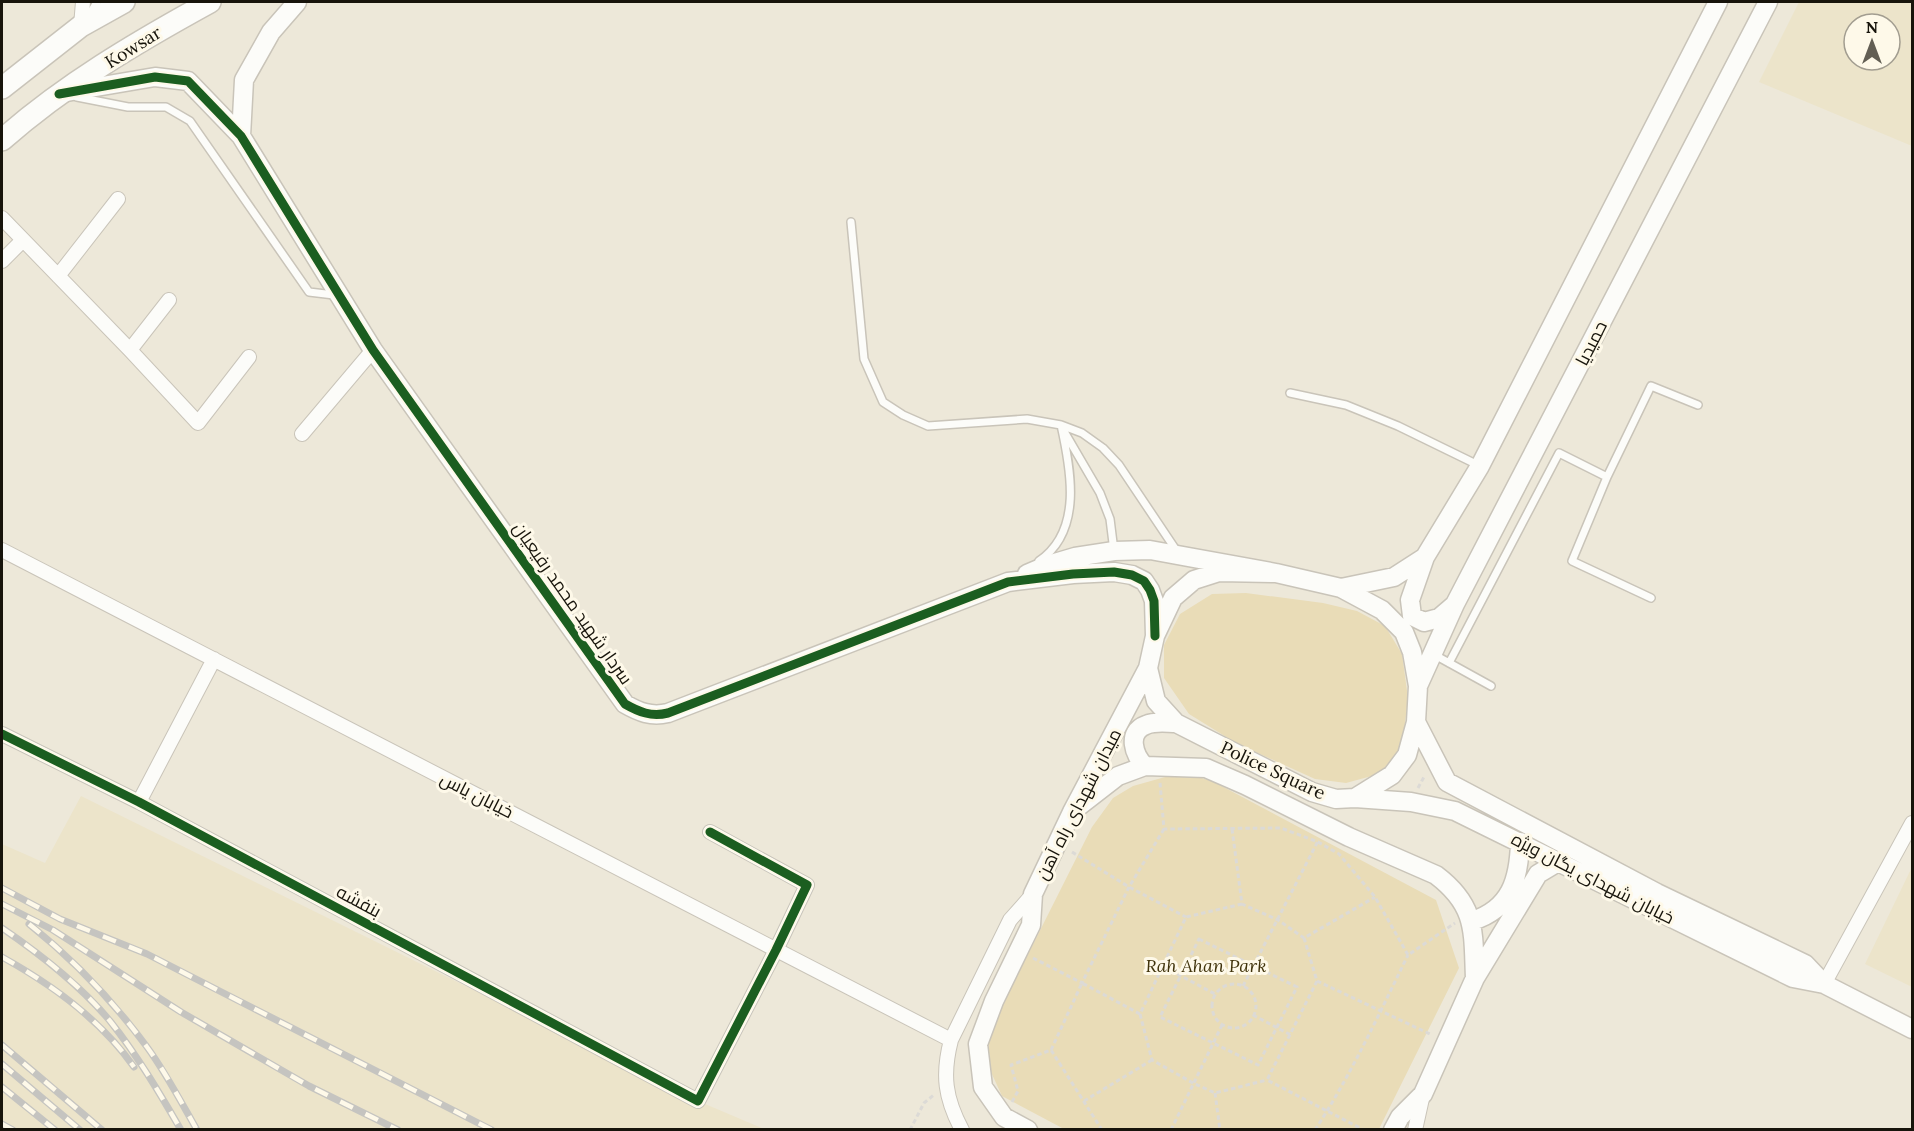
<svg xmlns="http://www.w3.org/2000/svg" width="1914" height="1131" viewBox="0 0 1914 1131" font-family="Lora,Cairo,serif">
	<rect width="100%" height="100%" fill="#ede8d9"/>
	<path fill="#ece4ca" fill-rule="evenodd" d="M1799,2H1912V146L1759,82ZM1854,24H1890V60H1854Z
		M81,796L698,1101L764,1129L2,1130V844L45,863Z
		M1912,867V987L1865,964Z"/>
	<path fill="#e9dcb7" d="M1246,593L1323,603L1357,611L1385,626L1402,654L1408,698L1402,748L1379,774L1346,783L1315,779L1236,743L1189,714L1164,678V645L1180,614L1212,594Z
		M1183,772L1214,782L1436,900L1459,968L1379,1129H1064L1002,1096L991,1072L988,1041L998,1014L1092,827L1113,798L1133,786Z"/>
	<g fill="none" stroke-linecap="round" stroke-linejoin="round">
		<g stroke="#c9c4b9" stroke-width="10">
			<path id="lane" d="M89,15L97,2
				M77,97L128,107H166L190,121L309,292L334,295
				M851,222L864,359L883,402L903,415L928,426L1027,419L1061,425L1082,433L1103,448L1119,465L1178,553
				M1290,393L1346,405L1398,426L1480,466
				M1065,433L1100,493L1110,519L1114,551
				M1039,561C1083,531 1071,470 1061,425
				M1651,598L1572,561L1607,477L1651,386L1698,405
				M1433,654L1491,686
				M1449,663L1559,453L1607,477"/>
		</g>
		<g stroke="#c9c4b9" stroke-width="16">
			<path id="street" d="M81,26L83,2
				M2,218L130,350L198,423L249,357
				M2,261L23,240
				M58,276L118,199
				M130,350L169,300
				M302,434L373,350
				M2,550L951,1040
				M2,734L139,802L698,1101L776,950L807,885L710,832
				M139,802L214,659
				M1824,984L1912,823
				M962,1130C945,1098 942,1075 951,1040L1010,920L1033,894
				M1415,1130L1423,1094"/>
		</g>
		<g stroke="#c9c4b9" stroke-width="21">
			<path id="secondary" d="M61,93L155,77L188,81L241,136L373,350L625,704C639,712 651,717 668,713L1008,582L1073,574L1114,572L1132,575L1144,581L1150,590L1154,601L1155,636
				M241,136L244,80L271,32L297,2
				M1425,557L1410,600L1412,616L1424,622L1439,618L1453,606
				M1027,574L1048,565L1075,557L1114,551L1150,550L1276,573L1341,588L1382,610L1404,632L1412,652L1418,686L1416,722L1407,755L1392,775L1355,798L1336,799L1312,792L1176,723L1156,701L1148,668L1155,636L1173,598L1194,580L1219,572L1276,573
				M1341,588L1394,577L1425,557L1480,466L1718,2
				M1418,686L1455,604L1768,2
				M1416,722L1447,782L1657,893L1805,964L1824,984
				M1176,723C1166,723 1155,721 1146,725C1126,732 1134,756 1145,766L1206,768L1245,785L1349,837L1436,875C1477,906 1473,932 1475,978
				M1355,798L1411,802L1455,811L1793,978L1824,984L1912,1029
				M1078,807L1118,776L1145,766
				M1472,921C1511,909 1519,879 1520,842
				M1028,1130L1004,1117L983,1087L978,1044L994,1001L1031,925L1033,894L1072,812L1148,668
				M1393,1130L1400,1117L1423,1094L1475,978L1538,874L1558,862"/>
		</g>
		<g stroke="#c9c4b9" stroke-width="24">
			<path id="primary" d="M2,88L81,26L124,2
				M2,140C64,85 137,42 210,2"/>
		</g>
		<path stroke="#dcdad6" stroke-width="3" stroke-dasharray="4.5 3" stroke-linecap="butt" d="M1160,783L1164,829L1281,828L1318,842L1339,854L1375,897L1408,955L1455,923
			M1418,788L1425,775
			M1232,829L1242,904L1278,920L1304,938L1375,897
			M1072,852L1129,887L1186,917
			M1242,904L1186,917L1140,1014L1152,1060L1193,1083L1215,1093L1267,1080
			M1304,938L1317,981L1267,1080L1364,1130
			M1199,939L1297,987L1258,1065L1160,1017Z
			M1033,958L1082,983L1129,887L1164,829
			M1164,967L1215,994
			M1317,981L1432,1035
			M1212 1006a22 22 0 1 1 44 0a22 22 0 1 1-44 0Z
			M1243,986L1318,841
			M1253,1015L1291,1035
			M1051,1050L1082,983L1140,1014
			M1215,1093L1220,1130
			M1084,1101L1152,1060
			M1012,1102L1018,1091L1011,1065L1051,1050L1102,1130
			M910,1130L924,1103L935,1094
			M1171,1130L1222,1025
			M1315,1130C1351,1075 1379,1014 1408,955"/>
		<use href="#lane" stroke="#fcfcf9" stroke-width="7"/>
		<use href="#street" stroke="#fcfcf9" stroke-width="14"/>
		<use href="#secondary" stroke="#fcfcf9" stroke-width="18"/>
		<use href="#primary" stroke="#fcfcf9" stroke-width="21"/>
		<g stroke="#c5c4c0" stroke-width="7">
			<path id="rail" d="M2,888L60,919L147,954L492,1130
				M2,904L53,930L181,1012L309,1086L398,1130
				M29,924C74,960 113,1001 147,1047C166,1073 181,1102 197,1130
				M2,928C40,954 80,985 110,1021C137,1055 159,1092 181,1130
				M2,957C51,984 101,1020 134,1067
				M2,1045L102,1130
				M2,1064L80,1130
				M2,1087L55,1130
				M2,1124L13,1130"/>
		</g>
		<use href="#rail" stroke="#fef9e9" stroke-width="4.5" stroke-dasharray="14" stroke-linecap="butt"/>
		<g stroke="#fef9e9" stroke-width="13">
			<path id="cycleway" d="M59,94L155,77L188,81L241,136L373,350L625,704C639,712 651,717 668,713L1008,582L1073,574L1114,572L1132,575L1144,581L1150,590L1154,601L1155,636
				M2,734L139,802L698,1101L776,950L807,885L710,832"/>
		</g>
		<use href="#cycleway" stroke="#1b5e20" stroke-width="9"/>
	</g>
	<g text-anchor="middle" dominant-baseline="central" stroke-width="6" stroke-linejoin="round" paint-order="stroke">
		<g font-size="18" fill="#17140b" stroke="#fef9e9">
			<text transform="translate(133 47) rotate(-32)">Kowsar</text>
			<text transform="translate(1591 343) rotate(-63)">حمیدیا</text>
			<text transform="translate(573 603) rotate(55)">سردار شهید محمد رفیعیان</text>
			<text transform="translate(1273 770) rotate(25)">Police Square</text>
			<text transform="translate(477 795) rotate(27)">خیابان یاس</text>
			<text transform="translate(1078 804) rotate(-63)">میدان شهدای راه آهن</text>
			<text transform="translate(1593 878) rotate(27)">خیابان شهدای یگان ویژه</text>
			<text transform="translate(359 901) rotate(28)">بنفشه</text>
		</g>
		<g font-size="18" font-style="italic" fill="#40330b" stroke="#fef9e9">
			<text x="1206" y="965">Rah Ahan Park</text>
		</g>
	</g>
	<rect width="1914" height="1131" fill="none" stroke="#17140b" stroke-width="6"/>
	<g transform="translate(1872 42)"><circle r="28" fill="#fef9e9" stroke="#a29d90" stroke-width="1.5"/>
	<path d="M0-4.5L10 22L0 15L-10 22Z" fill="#625e53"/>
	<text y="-9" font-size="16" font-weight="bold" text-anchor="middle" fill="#17140b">N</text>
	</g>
</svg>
